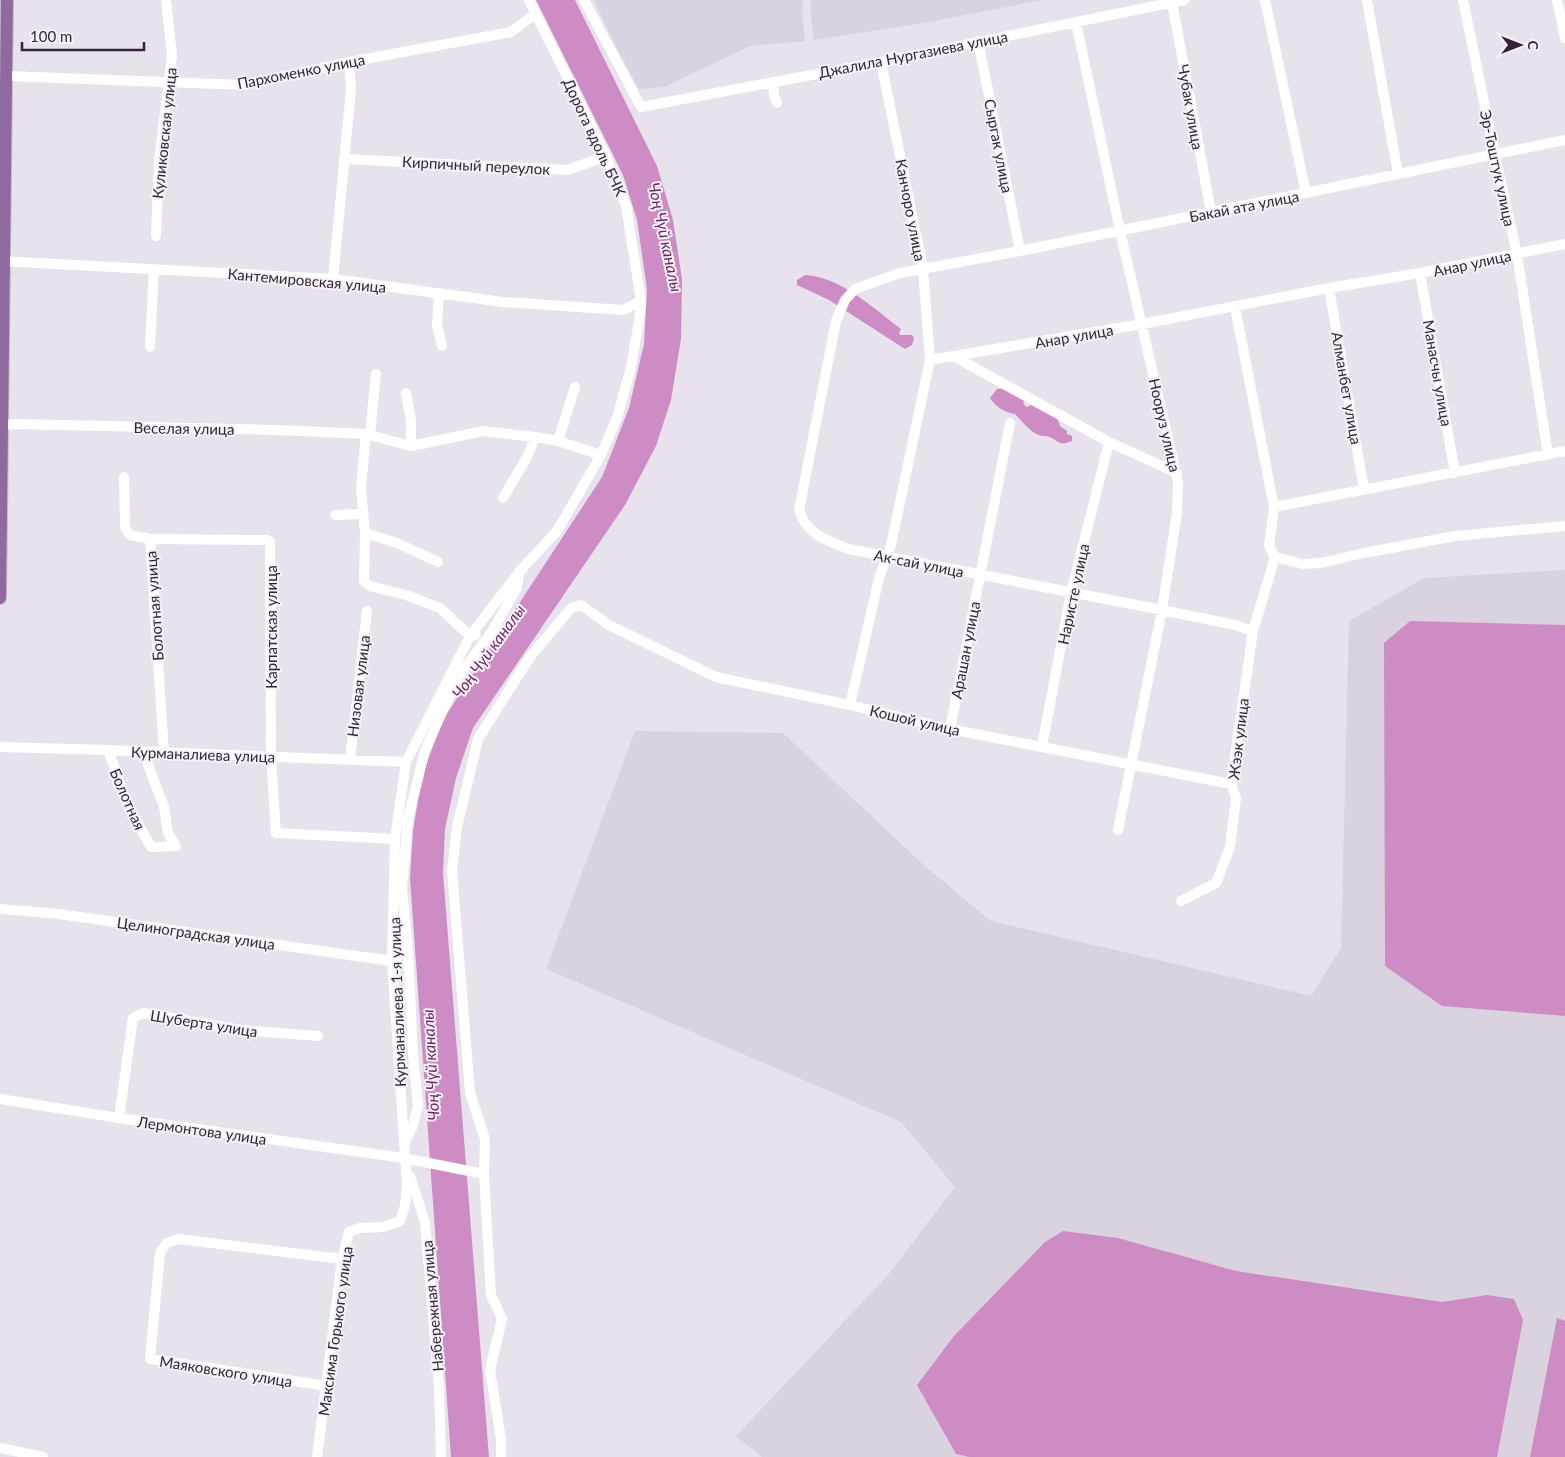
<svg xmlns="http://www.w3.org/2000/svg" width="1565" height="1457" viewBox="0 0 1565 1457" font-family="Lato,sans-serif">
	<rect width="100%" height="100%" fill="#e7e2eb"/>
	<path fill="#dad3df" d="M594,0H803L802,13L805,41L750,46L664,87L639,89L613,41Z
		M811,0H1042L930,22L814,40L810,7Z
		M1565,570V1457H762L736,1436L888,1275L955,1187L901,1122L546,969L635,731L783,733L926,867L991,921L1311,996L1341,948L1349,621L1424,578Z"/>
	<path fill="#cd8dc4" d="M536,0H575L657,166L673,220L682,279L681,339L671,400L656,446L625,505L473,728L456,778L445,829L443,873L489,1457H451L410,878L413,831L422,775L444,718L602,477L629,408L644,344L647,289L637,220L623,175Z
		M805,275C841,277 873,308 901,329L899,333L900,335H912L914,338L912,345L905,349L829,300L797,285V280Z
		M1007,388L1026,400L1023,403L1026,407L1034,404L1057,417L1060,426L1067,431V434L1072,436V441C1057,447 1059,440 1047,436C1044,436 1041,436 1039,435C1030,432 1022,421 1015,414C1004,412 997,408 990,398L997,389Z
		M1410,621L1565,625V1016L1442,1006L1385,966L1384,643Z
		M1063,1231L1118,1238L1236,1271L1442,1302L1487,1295L1514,1299L1523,1320L1497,1457H969L956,1454L917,1385L954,1336L1045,1242Z
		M1557,1318L1565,1321V1457H1530Z"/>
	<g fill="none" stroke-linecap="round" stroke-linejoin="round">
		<g stroke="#c2bdc4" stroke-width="14">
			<path id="major" d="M0,598L7,0"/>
		</g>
		<path stroke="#fff" stroke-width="10" d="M584,0L641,107L881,62L1184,0
			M1265,0L1306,193
			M1367,0L1398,174
			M1463,0L1495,155L1517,254L1548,455
			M1557,0L1565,38
			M1172,2L1211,212
			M1076,22L1120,231L1178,482L1177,513L1162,610L1118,830
			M978,41L1020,251
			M0,74L6,76L244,85L349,62L511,32L535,14
			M773,82L774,95L777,103
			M344,159L568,170L606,156
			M156,236L159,161L172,55L166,0
			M0,261L333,279L503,302L623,310L641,301
			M1420,273L1455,473
			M333,279L351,89L349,62
			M1329,288L1364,489
			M439,293L437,325L442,346
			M150,347L154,269
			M953,356L1109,442L1177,473
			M930,360L1142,324L1329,288L1420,273L1565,244
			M406,393L411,421V446
			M2,425L18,424L276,430L366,434L411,446L483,431L535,437L558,441L601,455
			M366,434L361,488L365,533L364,581L370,586L406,595L440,608L470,636L476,635
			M370,435L376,374
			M558,441L575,387
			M124,477L125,527L130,535L150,539L164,752
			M503,498L527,457L535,437
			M1274,507L1565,451
			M335,515L363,514
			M365,533L397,543L438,562
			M150,539L267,540L270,542L271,757L276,833L395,839
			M1275,557L1303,564L1321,563L1364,553L1455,536L1565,526
			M1253,631L1235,625L1162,610L849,549C827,541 806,534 799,510L836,321L845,300L855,289L900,273L1020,251L1565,140
			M850,705L879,578L891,545L930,360L923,269L881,62
			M950,729L1010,423
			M1042,746L1071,593L1109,442
			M0,747L108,750L406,762
			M108,750L129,808L151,847L176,846L168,833L164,807L150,770L144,751
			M350,760L367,611
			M1181,901L1216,883L1230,847L1236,798L1231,784L1253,631L1275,557L1269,546L1274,507L1235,307
			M0,909L59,914L392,961L408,948
			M0,1099L119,1118L404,1158L484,1174
			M119,1118L133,1018L143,1013L242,1030L318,1036
			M404,1144L412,1128L418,1106L413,1054L408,948L402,889L408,819L425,750L458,677L491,633L517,588L519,574
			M410,1176L425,1222L439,1388L441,1457
			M327,1386L150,1359L160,1253L167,1243L178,1239L342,1259
			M0,1448L43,1457
			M317,1457L342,1259L349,1232L360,1228L383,1227L400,1221L405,1206L407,1185L392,961L395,839L406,762L470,636L520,571L557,531L601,455L618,415L631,367L639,320L641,301L626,206L606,156L529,0
			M501,1457V1439L490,1370L502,1319L491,1295L484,1174L485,1139L470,1093L452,871L457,827L478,739L530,657L571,608L581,605L609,625L716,677L850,705L950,729L1231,784"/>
		<use href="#major" stroke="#90699e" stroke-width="12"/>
	</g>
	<g text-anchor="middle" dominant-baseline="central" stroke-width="4" stroke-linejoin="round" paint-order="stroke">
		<g font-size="15" fill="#35233b" stroke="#f5f2f8">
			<text transform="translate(913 54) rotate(-11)">Джалила Нургазиева улица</text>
			<text transform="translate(301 71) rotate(-11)">Пархоменко улица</text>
			<text transform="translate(1191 107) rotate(80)">Чубак улица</text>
			<text transform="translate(164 133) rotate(-84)">Куликовская улица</text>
			<text transform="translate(595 137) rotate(65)">Дорога вдоль БЧК</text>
			<text transform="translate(999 146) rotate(79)">Сыргак улица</text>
			<text transform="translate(476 165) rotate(3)">Кирпичный переулок</text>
			<text transform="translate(1498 168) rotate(78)">Эр-Тоштук улица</text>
			<text transform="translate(1244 206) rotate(-11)">Бакай ата улица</text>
			<text transform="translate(911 210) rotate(79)">Канчоро улица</text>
			<text transform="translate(1472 263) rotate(-12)">Анар улица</text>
			<text transform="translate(307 280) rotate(5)">Кантемировская улица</text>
			<text transform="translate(1074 336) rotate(-10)">Анар улица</text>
			<text transform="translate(1438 373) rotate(80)">Манасчы улица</text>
			<text transform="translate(1347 388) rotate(80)">Алманбет улица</text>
			<text transform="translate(1165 425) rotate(77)">Нооруз улица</text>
			<text transform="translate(184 428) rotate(1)">Веселая улица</text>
			<text transform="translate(919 563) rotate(11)">Ак-сай улица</text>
			<text transform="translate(1073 594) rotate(-78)">Наристе улица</text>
			<text transform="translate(154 606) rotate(-94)">Болотная улица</text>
			<text transform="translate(271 627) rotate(-90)">Карпатская улица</text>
			<text transform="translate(965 650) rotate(-79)">Арашан улица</text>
			<text transform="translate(358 686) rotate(-83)">Низовая улица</text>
			<text transform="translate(915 720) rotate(13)">Кошой улица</text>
			<text transform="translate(1238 739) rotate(-83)">Жээк улица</text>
			<text transform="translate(203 754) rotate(2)">Курманалиева улица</text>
			<text transform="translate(128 799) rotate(66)">Болотная</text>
			<text transform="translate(196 933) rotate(8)">Целиноградская улица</text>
			<text transform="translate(397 1002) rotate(-92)">Курманалиева 1-я улица</text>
			<text transform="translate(204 1023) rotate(9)">Шуберта улица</text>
			<text transform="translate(202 1130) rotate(8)">Лермонтова улица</text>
			<text transform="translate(432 1306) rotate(-95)">Набережная улица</text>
			<text transform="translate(335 1331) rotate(-82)">Максима Горького улица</text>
			<text transform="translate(226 1371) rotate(9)">Маяковского улица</text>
		</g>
		<g font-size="16" font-style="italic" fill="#742067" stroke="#f5f2f8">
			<text transform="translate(666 237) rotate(78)">Чоң Чүй каналы</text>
			<text transform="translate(488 651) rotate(-54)">Чоң Чүй каналы</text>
			<text transform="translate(430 1065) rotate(-93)">Чоң Чүй каналы</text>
		</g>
	</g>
	<g transform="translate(1520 45) rotate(90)" stroke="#f5f2f8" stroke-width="4" paint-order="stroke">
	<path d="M0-4L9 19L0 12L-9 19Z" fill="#35233b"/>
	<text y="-8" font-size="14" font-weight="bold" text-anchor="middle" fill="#35233b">С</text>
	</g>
	<path d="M22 42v8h122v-8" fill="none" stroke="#35233b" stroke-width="2.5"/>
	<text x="30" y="42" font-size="15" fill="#35233b" stroke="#f5f2f8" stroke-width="4" paint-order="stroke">100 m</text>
</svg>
